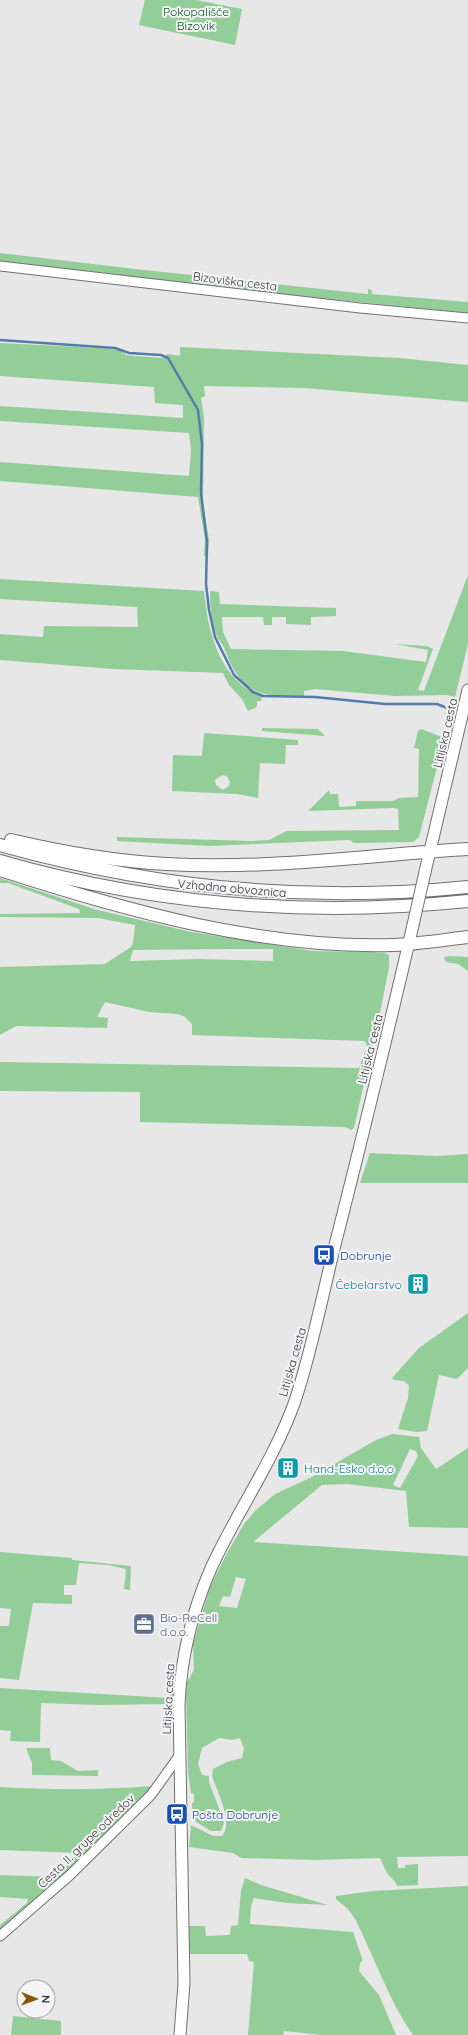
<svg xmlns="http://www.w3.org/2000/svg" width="468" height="2035" viewBox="0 0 468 2035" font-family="Quicksand,sans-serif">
	<rect width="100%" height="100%" fill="#e7e7e8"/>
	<path fill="#93cd98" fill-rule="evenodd" d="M145,0H196L242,9L235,45L139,25Z
		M0,253L135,269L368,294V289L372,290V294L468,302V313L210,287L0,261Z
		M0,343L99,348L119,350L126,355L134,356L163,358L167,354L180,356V347L399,358L468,365V402L304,388L204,386L205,396L201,398L204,417L203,503L209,540L208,557L204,556L205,540L198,497L0,481V462L189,476L191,451L189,433L0,421V406L183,418V405L155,403L154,387L0,376Z
		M468,575V644L455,697L447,695L395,696L315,689L304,691V696C290,695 275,698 261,693C241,686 232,669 225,650C223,644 218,640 216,634C211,621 210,605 210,591L219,592L220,604L336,608V616L311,617V625L286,624V617H272V625H264L263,617H222L223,632L231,649L343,651L426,662L428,650L395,644L427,646L433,649L418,690L424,691Z
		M0,579L204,591C208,632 219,680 262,697L261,701H257V707L248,711L242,699L229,685L223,673L113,669L0,660V634L43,637L44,626L138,627L137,607L0,599Z
		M262,728L318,729L325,736L262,731Z
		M421,729L442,737L443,744L419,837L413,842L354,843L349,840L209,846L117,841V837L251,841L269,840L286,831L399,830L398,809L393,808L308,811L329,790L330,794H338L339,807L356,806V801H393L399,798L418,797L419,749L414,748L418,731Z
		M204,733L298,740V745H286L285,764L260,763L258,798L237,794L172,791L173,755L202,756ZM222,775L227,776L230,782L229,786L223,790L216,785L215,780Z
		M0,878L94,909L191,932L313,951L369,952L385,953L389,955V967L380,1013L354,1128L351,1130L345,1127L140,1122V1092L0,1091V1062L359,1068L367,1047L365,1041L192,1035V1024L185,1017L178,1014L149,1012L105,1002L97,1017L108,1018L107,1028L16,1026L0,1035V967L105,964L131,947L133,943L135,925L98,918L0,917V914L80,913L79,909L8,883H0ZM229,949H273V961L198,959L130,961L133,950Z
		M449,956L468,957V971L458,964L446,962L444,957Z
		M370,1153L437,1156L468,1154V1183H360Z
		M468,1313V1368L457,1379L439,1375L427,1431L416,1432L398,1429L408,1398L409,1386L404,1381L394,1380L392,1378L419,1348Z
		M392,1434L419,1437L421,1448L436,1469L468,1448V1528L409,1527L406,1491L347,1484L322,1485L253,1542L468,1556V1856L397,1857L398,1868H405V1865L418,1864V1885L397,1886L396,1883L387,1873L380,1858L316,1860L241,1858L233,1853L189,1847L191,1825L213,1836H222C234,1822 217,1792 212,1776L213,1769L227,1762L242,1758L244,1749L240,1738L232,1740L219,1738L202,1748L198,1764L202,1775L209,1776V1782L222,1816L224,1823L221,1831H211L193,1820L192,1803L194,1802V1794L191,1793L188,1772L186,1691L187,1682L194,1670L193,1644L210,1587L226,1555L244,1524L255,1511L275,1494L310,1478L376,1440ZM410,1449L416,1451L418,1456L400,1488L393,1485ZM236,1577L246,1579L237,1608L219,1606L223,1596L230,1597Z
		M0,1552L72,1558V1560L131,1566L130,1590L124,1589L126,1569L108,1565L79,1563L76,1585H64V1595H72V1604L33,1603L19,1680L0,1678V1626H9L11,1609L0,1608Z
		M0,1688L170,1698V1689H173L174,1733H170V1704L99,1705L41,1703L40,1742L10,1741L11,1731L0,1730Z
		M26,1748H50L51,1760L61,1761L78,1771L98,1770V1776L32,1775V1763Z
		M153,1786L90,1850L35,1901L0,1930V1925L27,1903L28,1899L0,1897V1875L56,1877L78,1853L0,1850V1787C51,1790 101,1790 153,1786Z
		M245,1878L261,1885L328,1905L287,1903L254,1898L251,1906L250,1924L353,1932L362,1958V1962H360L359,1971L379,1995L396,2035H321L284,2031L283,2035H248L254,1962L249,1961L247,1954H189L187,1926H205L206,1936L230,1935L231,1926L238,1925L241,1890Z
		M468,1886V2035H413C388,1999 375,1958 355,1919L348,1909L336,1899V1896L373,1891Z
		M13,2016L61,2021V2035H11Z"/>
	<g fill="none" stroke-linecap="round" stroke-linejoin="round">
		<path stroke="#547cab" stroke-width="2.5" d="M0,340L115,348L129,353L161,355L168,358L198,410L202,444L201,493L207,542L206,584L209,610L215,637L234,675L253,692L263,696L315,697L385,704H437L452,710"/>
		<g stroke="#707071" stroke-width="11">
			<path id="minor" d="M0,266L360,308L468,318
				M0,1936L69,1876L151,1795L179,1756"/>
		</g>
		<g stroke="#707071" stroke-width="13">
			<path id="major" d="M425,872L468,690
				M180,2035L184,1983L179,1705C181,1656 192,1611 212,1566C238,1510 274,1460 295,1401C312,1350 322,1297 335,1245C362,1139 388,1032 413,925"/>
		</g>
		<g stroke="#707071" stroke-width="14">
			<path id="highway" d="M11,840C62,852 113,861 166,864C267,870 368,855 468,849
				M0,845C153,888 310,903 468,887
				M0,861C152,905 311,917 468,901
				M0,870C123,910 262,949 393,945C418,944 443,940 468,937"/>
		</g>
		<use href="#minor" stroke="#fff" stroke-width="9"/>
		<use href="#major" stroke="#fff" stroke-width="11"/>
		<use href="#highway" stroke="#fff" stroke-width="12"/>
		<g stroke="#707071" stroke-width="13" stroke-linecap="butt">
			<path id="major-bridge" d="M413,925L425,872"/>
		</g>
		<use href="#major-bridge" stroke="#fff" stroke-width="11"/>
	</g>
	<defs>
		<g id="bus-square" transform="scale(1.15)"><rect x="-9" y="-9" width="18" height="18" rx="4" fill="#1a4fb4" stroke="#f4f4f6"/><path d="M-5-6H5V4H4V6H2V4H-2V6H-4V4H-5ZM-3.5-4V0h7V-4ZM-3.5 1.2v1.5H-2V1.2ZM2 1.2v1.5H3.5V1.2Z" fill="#fff"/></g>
		<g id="building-square" transform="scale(1.15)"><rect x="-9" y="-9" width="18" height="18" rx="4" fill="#0f9aa8" stroke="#f4f4f6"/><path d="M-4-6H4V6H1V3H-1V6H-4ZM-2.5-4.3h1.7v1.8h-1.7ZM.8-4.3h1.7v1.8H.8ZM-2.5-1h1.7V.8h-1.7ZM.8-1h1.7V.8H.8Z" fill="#fff"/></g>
		<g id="office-square" transform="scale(1.15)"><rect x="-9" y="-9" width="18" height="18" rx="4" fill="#5c6f8a" stroke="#f4f4f6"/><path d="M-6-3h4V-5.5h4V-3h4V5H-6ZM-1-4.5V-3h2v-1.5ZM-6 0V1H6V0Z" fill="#fff"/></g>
	</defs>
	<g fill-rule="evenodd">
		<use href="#bus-square" x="324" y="1255"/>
		<use href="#building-square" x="418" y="1284"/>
		<use href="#building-square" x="288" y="1468"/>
		<use href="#office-square" x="144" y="1624"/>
		<use href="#bus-square" x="177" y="1814"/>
	</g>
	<g text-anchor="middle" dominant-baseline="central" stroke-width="4" stroke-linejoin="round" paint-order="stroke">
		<g font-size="12" fill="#09591e" stroke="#f4f4f6">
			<text x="196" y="11">Pokopališče<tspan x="196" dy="14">Bizovik</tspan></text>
		</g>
		<g font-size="12" fill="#323233" stroke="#f4f4f6">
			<text transform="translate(235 281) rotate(7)">Bizoviška cesta</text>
			<text transform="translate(445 733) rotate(-77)">Litijska cesta</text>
			<text transform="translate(232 888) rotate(5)">Vzhodna obvoznica</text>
			<text transform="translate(370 1049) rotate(-76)">Litijska cesta</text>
			<text transform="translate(292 1362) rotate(-74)">Litijska cesta</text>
			<text transform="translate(168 1699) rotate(-87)">Litijska cesta</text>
			<text transform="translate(86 1841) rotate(-44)">Cesta II. grupe odredov</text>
		</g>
		<g font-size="12" fill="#164399" stroke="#f4f4f6" text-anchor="start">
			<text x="340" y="1255">Dobrunje</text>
			<text x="192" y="1814">Pošta Dobrunje</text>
		</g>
		<g font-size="12" fill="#0d838f" stroke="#f4f4f6" text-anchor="end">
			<text x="402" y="1284">Čebelarstvo</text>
			<text x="304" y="1468" text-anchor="start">Hand-Esko d.o.o</text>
		</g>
		<g font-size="12" fill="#4e5e75" stroke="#f4f4f6" text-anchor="start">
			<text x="160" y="1617">Bio-ReCell<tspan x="160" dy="14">d.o.o.</tspan></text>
		</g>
	</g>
	<g transform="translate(36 1999) rotate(91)"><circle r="19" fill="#f4f4f6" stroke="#a6a6a8"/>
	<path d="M0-3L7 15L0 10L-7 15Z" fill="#8b5703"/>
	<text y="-6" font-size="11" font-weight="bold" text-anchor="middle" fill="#323233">N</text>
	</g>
</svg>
